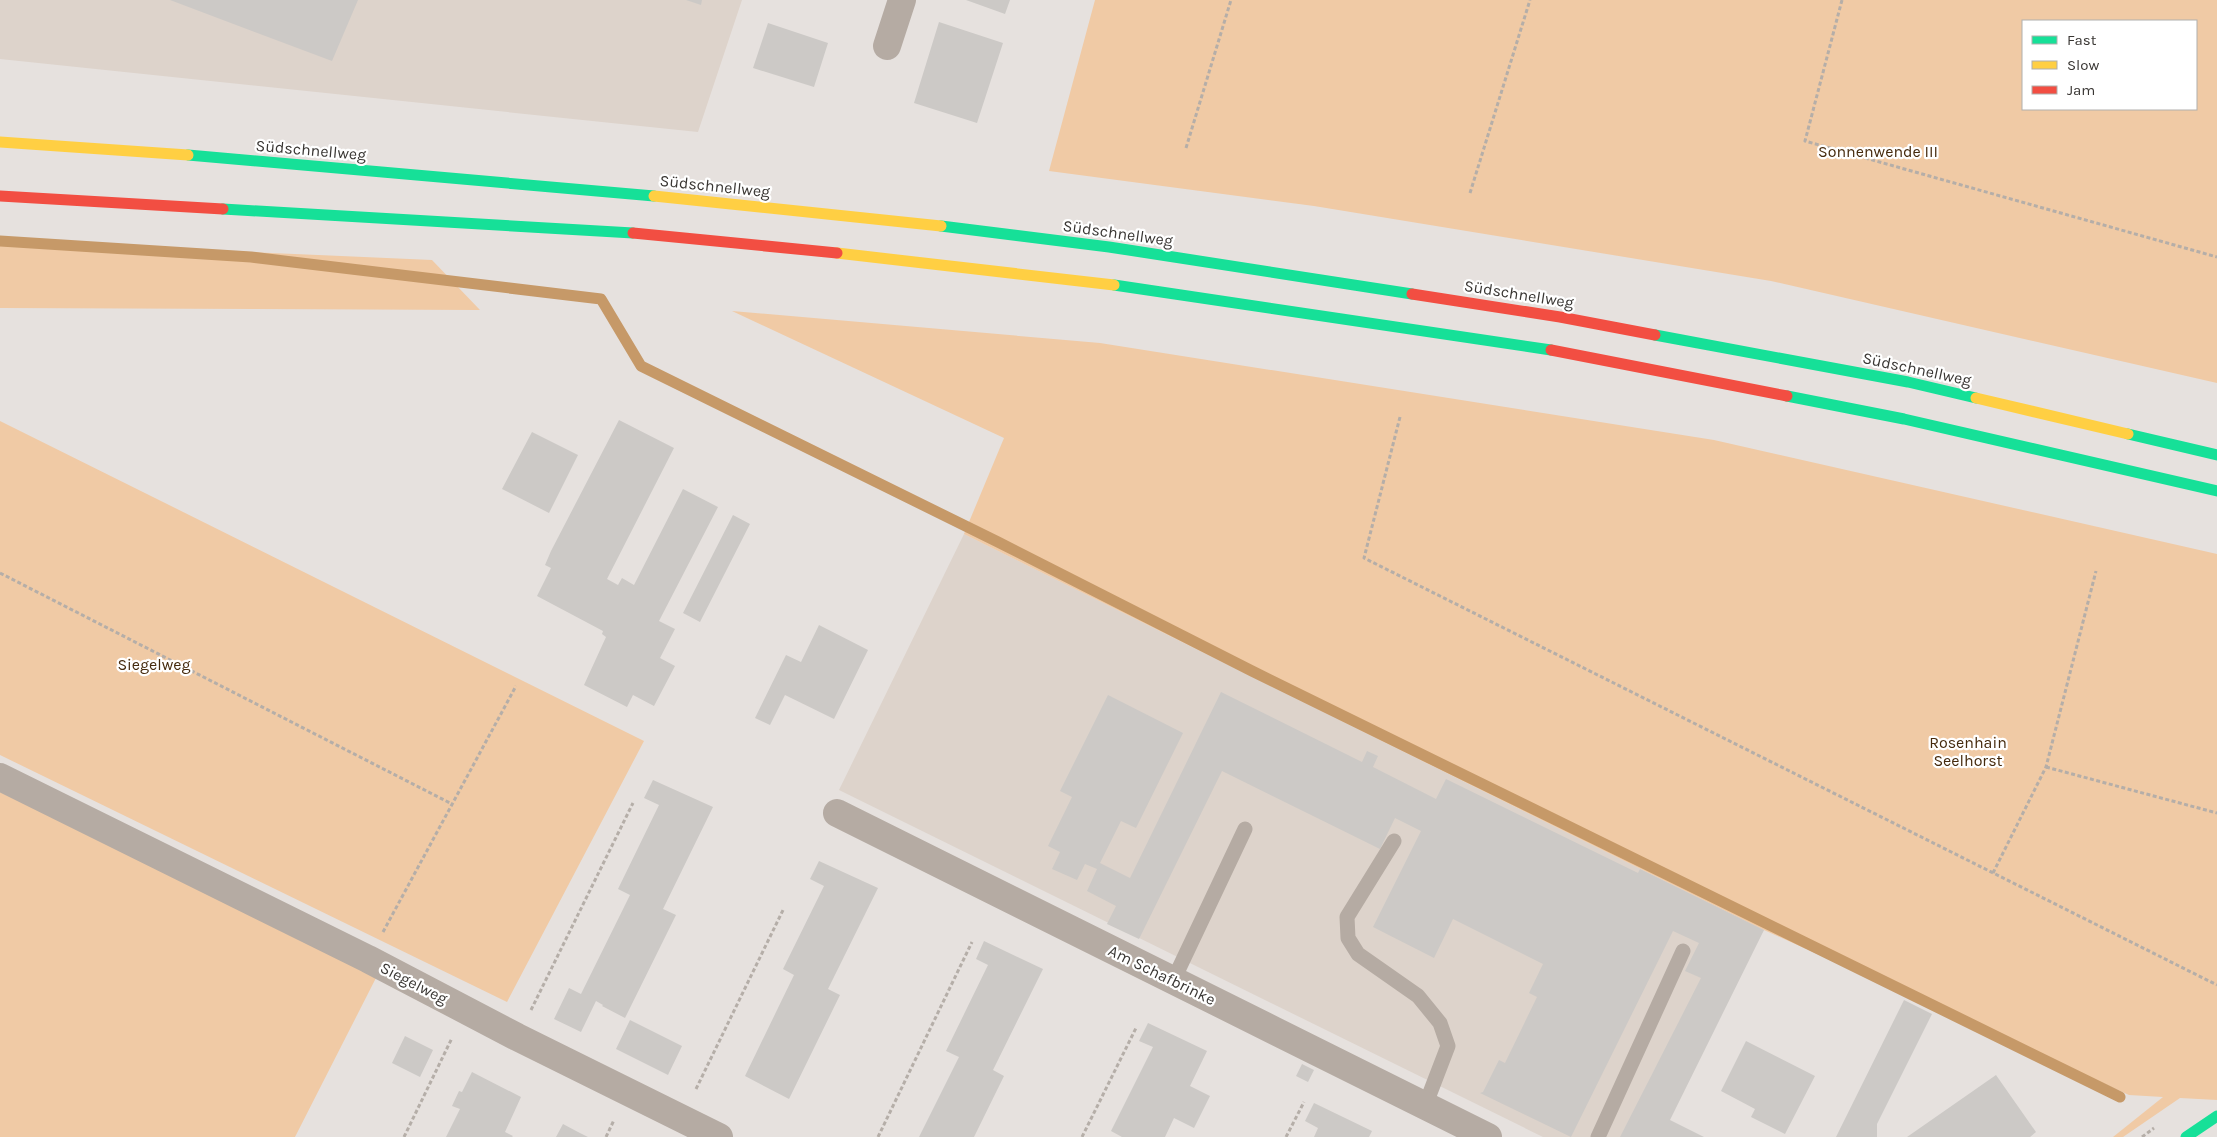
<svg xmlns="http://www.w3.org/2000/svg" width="2217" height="1137" viewBox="0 0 2217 1137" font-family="Karla,sans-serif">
	<rect width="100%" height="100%" fill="#e6e1de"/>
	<path fill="#ddd3cb" d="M0,0H742L698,132L0,59Z
		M964,534L1764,930L1626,1137H1543L839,790Z"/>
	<path fill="#f0caa5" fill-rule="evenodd" d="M1095,0H2217V383L1771,281L1314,206L1049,171ZM2023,21H2196V109H2023Z
		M0,241L432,260L480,310L0,308Z
		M732,311L1100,343L1714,440L2217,554V1100L2180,1098L2123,1137H2113L2163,1097L2129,1095L1764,930L964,534L1004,438Z
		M0,421L644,741L507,1002L0,755Z
		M0,792L378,974L295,1137H0Z"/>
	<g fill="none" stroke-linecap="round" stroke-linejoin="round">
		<path stroke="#c69968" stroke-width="11" d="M0,241L251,257L601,299L641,366L998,542L1252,671L2120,1097"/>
	</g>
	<path fill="#ccc9c6" d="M170,0H358L332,61Z
		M686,0H702L701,5Z
		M966,0H1010L1005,14Z
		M939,22L1003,43L977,123L914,103Z
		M768,23L828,43L814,87L753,68Z
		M619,420L674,448L607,579L618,585L622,578L634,585L683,489L718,507L659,621L675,629L660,658L675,666L654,706L633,695L627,707L584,685L606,637L602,634L603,631L537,596L551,568L545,565L551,551Z
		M532,432L578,455L549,513L502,489Z
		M733,515L750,524L700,622L683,613Z
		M819,625L868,650L834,719L785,695L770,725L755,718L786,655L801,662Z
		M1221,692L1362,762L1367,751L1378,756L1373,767L1436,799L1446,779L1638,873L1640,869L1764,930L1670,1120L1704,1137H1620L1701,978L1685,971L1699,943L1673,931L1571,1137L1480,1093L1483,1092L1499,1060L1505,1063L1537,997L1529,993L1543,964L1453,919L1434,958L1373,927L1421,831L1395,818L1380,849L1222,771L1139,939L1107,924L1116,906L1087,891L1097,869L1085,864L1077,880L1052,869L1060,852L1048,846L1072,797L1060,791L1108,695L1183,733L1136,828L1121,821L1100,863L1130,878Z
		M653,780L713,807L663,909L676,915L625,1018L602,1006L603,1005L596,1001L581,1032L554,1019L569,988L581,994L630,895L618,889L659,805L644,798Z
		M819,861L878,888L828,989L840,995L789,1099L745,1076L794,975L783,969L824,886L810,879Z
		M984,941L1043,969L993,1070L1004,1076L974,1137H919L959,1057L946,1051L988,965L976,959Z
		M1904,1000L1932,1014L1877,1124V1137H1836Z
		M630,1020L682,1046L668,1075L616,1049Z
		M1148,1023L1207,1051L1190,1086L1210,1096L1194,1128L1174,1118L1165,1137H1122L1111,1131L1153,1047L1139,1041Z
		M405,1036L433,1050L420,1077L392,1063Z
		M1746,1041L1815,1076L1785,1134L1751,1117L1755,1109L1721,1091Z
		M1302,1064L1314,1070L1308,1082L1296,1076Z
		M472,1072L521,1097L505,1132L513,1136L512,1137H446L460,1109L452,1106L459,1091L462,1092Z
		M1996,1075L2036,1132L2030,1137H1907Z
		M1314,1103L1372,1131L1369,1137H1314L1318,1128L1305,1121Z
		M563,1124L578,1132L588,1137H556Z"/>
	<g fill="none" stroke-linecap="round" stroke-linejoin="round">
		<path stroke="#b5aea8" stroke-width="3" stroke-dasharray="4 2.5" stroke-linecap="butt" d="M1842,0L1805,141L2217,257
			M1186,148L1231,0
			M1470,193L1530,0
			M1400,417L1364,558L2217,985
			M0,573L452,804
			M2046,767L2217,813
			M1993,873L2046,767L2096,571
			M383,932L516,686
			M531,1010L633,803
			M696,1089L784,908
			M404,1137L452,1038
			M606,1137L614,1120
			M878,1137L972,942
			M1082,1137L1136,1028
			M1286,1137L1304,1102
			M2142,1137L2154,1128"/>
		<path stroke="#b5aba3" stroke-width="15" d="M1394,841L1347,917L1348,938L1358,954L1418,996L1440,1023L1448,1046L1425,1106
			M1173,981L1245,829
			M1598,1137L1683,951"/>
		<path stroke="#b5aba3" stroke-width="28" d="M887,46L902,0
			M0,777L368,959L517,1037L719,1137
			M837,813L1488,1137"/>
		<path stroke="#16e098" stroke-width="11" d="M188,155L654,196
			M223,209L633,233
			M941,226L1109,247L1412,294
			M1114,285L1551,350
			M1655,335L1908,382L1976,398
			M1787,396L1904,419L2217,491
			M2128,434L2217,455
			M2186,1137L2217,1116"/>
		<path stroke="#ffcf43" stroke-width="11" d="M0,142L188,155
			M654,196L941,226
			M837,253L1114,285
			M1976,398L2128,434"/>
		<path stroke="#f24e42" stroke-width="11" d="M0,196L223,209
			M633,233L837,253
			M1412,294L1560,317L1655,335
			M1551,350L1787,396"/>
	</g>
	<g text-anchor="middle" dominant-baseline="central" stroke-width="4.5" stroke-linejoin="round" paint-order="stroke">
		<g font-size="16" fill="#393633" stroke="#fff">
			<text transform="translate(311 150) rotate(5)">Südschnellweg</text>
			<text transform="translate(715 186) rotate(6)">Südschnellweg</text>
			<text transform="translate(1118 233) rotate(8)">Südschnellweg</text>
			<text transform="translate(1519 294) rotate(9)">Südschnellweg</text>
			<text transform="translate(1917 369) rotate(12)">Südschnellweg</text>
			<text transform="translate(1162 975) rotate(26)">Am Schafbrinke</text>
			<text transform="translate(414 983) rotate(27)">Siegelweg</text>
		</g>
		<g font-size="16" fill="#452a0d" stroke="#fff">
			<text x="1878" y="151">Sonnenwende III</text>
			<text x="154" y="664">Siegelweg</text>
			<text x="1968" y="742">Rosenhain<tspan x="1968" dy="18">Seelhorst</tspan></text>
		</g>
	</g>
	<rect x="2022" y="20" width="175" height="90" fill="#ffffff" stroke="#b0afad"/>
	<rect x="2032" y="36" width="25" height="8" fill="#16e098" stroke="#b0afad"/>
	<text x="2067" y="45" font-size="15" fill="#393633">Fast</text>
	<rect x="2032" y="61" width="25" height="8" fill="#ffcf43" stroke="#b0afad"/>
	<text x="2067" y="70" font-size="15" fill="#393633">Slow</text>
	<rect x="2032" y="86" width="25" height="8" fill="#f24e42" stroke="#b0afad"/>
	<text x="2067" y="95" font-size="15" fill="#393633">Jam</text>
</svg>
